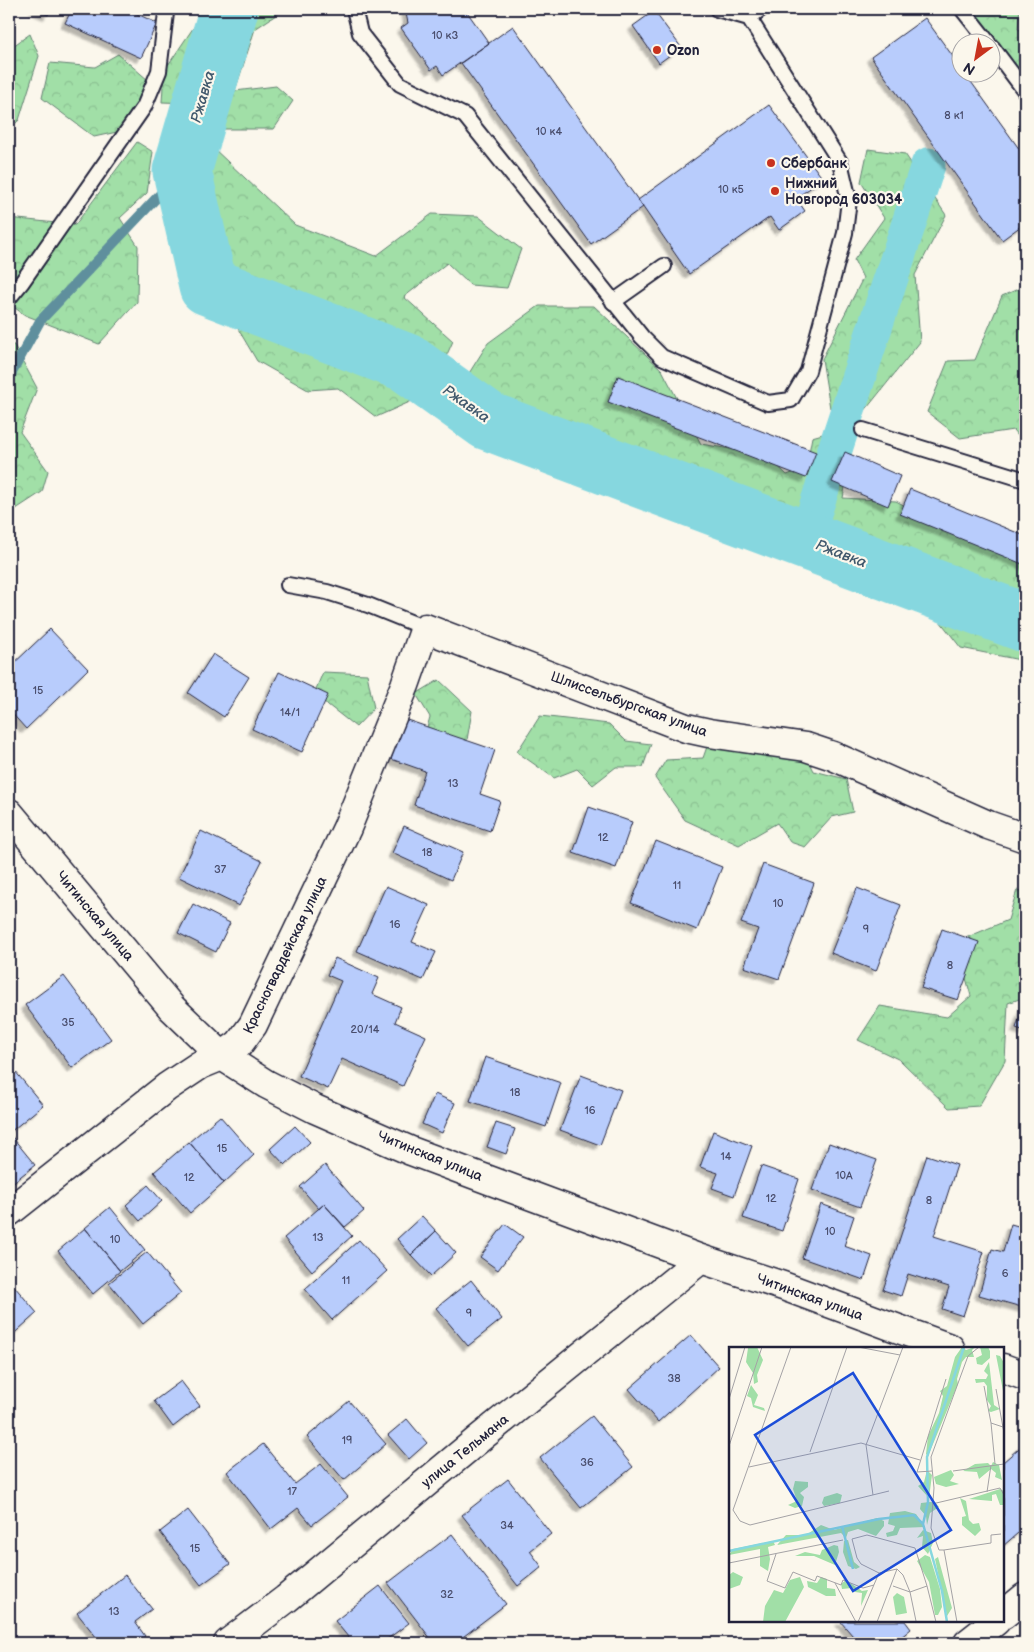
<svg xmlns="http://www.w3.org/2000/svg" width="1034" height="1652" viewBox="0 0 1034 1652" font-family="'Balsamiq Sans',sans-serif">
	<defs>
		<pattern id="forest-crowns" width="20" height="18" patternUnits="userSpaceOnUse" patternTransform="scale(1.25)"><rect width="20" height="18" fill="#a1dfa7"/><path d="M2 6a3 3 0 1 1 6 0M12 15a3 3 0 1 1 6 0" fill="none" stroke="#8abf91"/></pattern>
		<filter id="shadow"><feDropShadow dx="-4.5" dy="4.5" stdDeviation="1" flood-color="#0004"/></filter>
	</defs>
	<rect width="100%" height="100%" fill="#fbf7ec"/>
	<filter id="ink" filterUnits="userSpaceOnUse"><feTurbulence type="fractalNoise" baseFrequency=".02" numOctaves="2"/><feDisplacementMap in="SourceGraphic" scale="10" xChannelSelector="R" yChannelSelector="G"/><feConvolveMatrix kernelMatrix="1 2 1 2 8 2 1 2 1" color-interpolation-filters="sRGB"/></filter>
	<g filter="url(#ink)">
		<path fill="url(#forest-crowns)" stroke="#628071" d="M206,9H285L255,29L235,91L276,86L293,101L274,129H209L190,103L162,102L164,71Z
			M970,9H1020L1018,29L1025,32V106Z
			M30,34L39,56L19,120L9,130V51L10,48Z
			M118,54L156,87L140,127L94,137L42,98L50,63L95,67Z
			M137,142L153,152L147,193L120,218L138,246L137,302L99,344L25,315L9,304V218L75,225Z
			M177,144L212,147L295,225L376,256L432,214L478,216L521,249L507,288L470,285L447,263L404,297L453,341L430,393L376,417L338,388L308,390L257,361L224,305L188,282L182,197L164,173Z
			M868,149L905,154L946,215L915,275L920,342L859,418L830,408L822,359L863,278L854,260L884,218L861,182Z
			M1025,286V444L1013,430L960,438L927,412L948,361L975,360L1002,296Z
			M539,306H594L662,370L701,444L766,455L787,475L806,468L812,437L833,431L853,444L843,498L896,501L957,533L1015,546L1025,553V661L961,648L884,549L853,553L786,529L768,506L716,500L688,483L626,485L598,455L500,437L461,386L488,343Z
			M9,345H14L37,388L20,432L48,471L42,492L16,509L9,505Z
			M323,672L367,674L374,708L356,727L314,694Z
			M439,680L472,711L463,763L420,752L430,717L416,694Z
			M540,716L609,724L626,741L651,744L643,767H616L593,785L577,769L554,778L517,752Z
			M714,727L804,751L814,771L846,779L853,812L832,817L805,847L790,842L777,823L739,845L685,820L655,778L666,760L703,758Z
			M1017,890L1025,892V997L1008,1003L1005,1061L979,1106L949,1108L900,1060L858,1040L880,1006L947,1017L971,996L956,942L1008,920Z"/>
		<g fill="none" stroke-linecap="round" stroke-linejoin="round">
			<path stroke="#5e8f9d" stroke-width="10" d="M9,378L40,321L182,171"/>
			<path stroke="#86d7df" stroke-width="35" d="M805,541L928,165"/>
			<path stroke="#86d7df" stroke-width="59" d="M229,9L182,171L208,286L407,363L488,421L1025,623"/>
		</g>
		<path fill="#b8ccfc" stroke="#22223b" filter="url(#shadow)" d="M34,9H51L48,15Z
			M72,9H126L157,23L141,58L65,23Z
			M405,9H465L489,43L443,75L437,66L431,70L401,28L408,23Z
			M654,11L681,47L659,63L633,26Z
			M925,18L962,69V72H964L1025,157V223L1002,240L871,57Z
			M513,26L643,207L591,244L461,63Z
			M769,105L823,179L796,198L805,211L779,230L770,217L689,274L638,200Z
			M618,376L816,452L806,478L608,402Z
			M845,452L900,476L888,506L832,482Z
			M910,489L1025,536V565L900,514Z
			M50,629L88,669L26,729L9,710V668Z
			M213,654L249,677L224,717L188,693Z
			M279,672L328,695L302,752L252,729Z
			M404,719L495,750L480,794L500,801L490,831L414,805L425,771L391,759Z
			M589,807L632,822L616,868L573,853Z
			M404,826L463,852L451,880L392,853Z
			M201,831L262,861L239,906L179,877Z
			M656,841L722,867L697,930L631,903Z
			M763,864L814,883L779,979L744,967L758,929L741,923Z
			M386,886L429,905L412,942L436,952L423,980L357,951Z
			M857,888L901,905L876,971L831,953Z
			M193,904L230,923L216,952L178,933Z
			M942,929L979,942L958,1000L921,988Z
			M335,958L379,978L372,994L401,1007L395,1022L426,1036L403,1086L342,1059L328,1089L299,1076L341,981L327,975Z
			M64,976L111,1039L72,1068L25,1005Z
			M1025,1002V1031L1016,1028Z
			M485,1057L561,1083L546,1127L470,1101Z
			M10,1065L43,1105L9,1133V1066Z
			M581,1075L621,1090L600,1145L560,1130Z
			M435,1094L455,1103L442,1133L422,1124Z
			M220,1116L254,1155L224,1183L189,1142Z
			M496,1123L515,1129L506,1154L487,1147Z
			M295,1126L310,1142L285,1165L270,1149Z
			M713,1131L752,1146L734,1196L712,1188L718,1173L700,1167Z
			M9,1133L35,1165L11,1184L9,1181Z
			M189,1142L224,1183L190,1213L154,1172Z
			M829,1143L877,1160L860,1207L812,1190Z
			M927,1155L957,1165L934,1236L984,1252L963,1316L942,1309L949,1287L908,1274L901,1296L883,1290Z
			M325,1165L364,1211L345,1227L324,1204L319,1209L300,1187Z
			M761,1166L799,1179L782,1231L743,1218Z
			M148,1185L162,1201L140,1221L126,1205Z
			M324,1204L352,1236L312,1271L284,1238Z
			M821,1204L854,1216L844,1246L872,1256L864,1280L802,1258Z
			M110,1207L145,1250L120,1271L85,1228Z
			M422,1216L436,1231L411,1255L397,1239Z
			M505,1224L523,1237L498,1270L480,1257Z
			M1011,1224L1025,1228V1308L979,1295L992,1249L1003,1252Z
			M85,1228L120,1271L93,1294L58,1251Z
			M436,1231L456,1253L431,1276L411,1255Z
			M359,1240L387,1271L332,1320L305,1289Z
			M147,1252L181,1293L143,1324L109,1283Z
			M9,1280L37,1313L9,1338Z
			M471,1280L502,1319L468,1346L436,1308Z
			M691,1335L719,1367L658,1422L629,1389Z
			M181,1381L200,1406L173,1427L154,1401Z
			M349,1401L386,1444L344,1480L307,1437Z
			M592,1416L633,1467L581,1508L540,1458Z
			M407,1419L427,1443L409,1459L388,1435Z
			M1025,1443V1527L1003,1546V1462Z
			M263,1444L295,1484L321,1464L348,1497L312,1525L298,1508L271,1529L227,1472Z
			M508,1479L551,1534L530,1551L542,1567L518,1586L462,1515Z
			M188,1510L230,1564L201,1585L160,1532Z
			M452,1534L506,1604L455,1643H434L388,1583Z
			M125,1575L152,1609L135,1622L145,1636L136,1643H101L77,1613Z
			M380,1586L409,1623L382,1643H353L335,1621Z
			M840,1621H905L911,1629L894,1643H859Z
			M9,1635L16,1643H9Z"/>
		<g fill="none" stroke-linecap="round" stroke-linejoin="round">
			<g stroke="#22223b" stroke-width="18">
				<path id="lane" d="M354,9L360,33L400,84L465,116L642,337L662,357L768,403L791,400L808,371L845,233L849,200L840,162L749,18L761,9
					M717,9L749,18
					M962,9L988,42
					M992,47L1025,91
					M9,298L22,282L144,107L159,71L166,13L164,9
					M613,302L664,266
					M863,430L1025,480
					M288,585L327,592L368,605L425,628"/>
			</g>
			<g stroke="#22223b" stroke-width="31">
				<path id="street" d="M9,813L172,1008L222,1056L266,1084L315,1109L411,1151L701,1259L783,1286L950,1348
					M9,1212L167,1087L200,1065L222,1056L239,1044L253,1025L347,828L405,685L425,628L686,728L709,733L806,747L833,756L988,825L1025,838
					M1003,1368L1025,1376
					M1003,1615L1025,1597
					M228,1643L286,1599L480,1438L701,1259
					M968,1643L996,1621"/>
			</g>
			<use href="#lane" stroke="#fbf7ec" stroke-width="14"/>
			<use href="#street" stroke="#fbf7ec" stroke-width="28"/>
		</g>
	</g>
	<g fill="#c8321e" stroke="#fbf7ec" stroke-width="2">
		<circle cx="657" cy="50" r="5"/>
		<circle cx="771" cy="163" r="5"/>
		<circle cx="775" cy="191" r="5"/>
	</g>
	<g text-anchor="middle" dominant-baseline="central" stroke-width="4.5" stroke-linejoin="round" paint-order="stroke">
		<g font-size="11" fill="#484c6b">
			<text x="445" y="35">10 к3</text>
			<text x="954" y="115">8 к1</text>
			<text x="549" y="131">10 к4</text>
			<text x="731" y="189">10 к5</text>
			<text x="38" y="690">15</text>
			<text x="290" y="712">14/1</text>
			<text x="453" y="783">13</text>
			<text x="603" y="837">12</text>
			<text x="427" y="852">18</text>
			<text x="220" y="869">37</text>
			<text x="677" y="885">11</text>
			<text x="778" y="903">10</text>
			<text x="395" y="924">16</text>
			<text x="866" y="929">9</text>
			<text x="950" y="965">8</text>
			<text x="68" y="1022">35</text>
			<text x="365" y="1029">20/14</text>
			<text x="515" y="1092">18</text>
			<text x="590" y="1110">16</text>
			<text x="222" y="1148">15</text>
			<text x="726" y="1156">14</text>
			<text x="844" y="1175">10А</text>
			<text x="189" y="1177">12</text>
			<text x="771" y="1198">12</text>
			<text x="929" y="1200">8</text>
			<text x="830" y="1231">10</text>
			<text x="318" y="1237">13</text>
			<text x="115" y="1239">10</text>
			<text x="1005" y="1273">6</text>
			<text x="346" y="1280">11</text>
			<text x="469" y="1313">9</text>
			<text x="674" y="1378">38</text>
			<text x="347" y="1440">19</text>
			<text x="587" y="1462">36</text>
			<text x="292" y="1491">17</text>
			<text x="507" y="1525">34</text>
			<text x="195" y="1548">15</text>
			<text x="447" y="1594">32</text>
			<text x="114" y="1611">13</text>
		</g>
		<g font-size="14" font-weight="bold" fill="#22223b" stroke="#fbf7ec" text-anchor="start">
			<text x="667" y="50">Ozon</text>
			<text x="781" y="163">Сбербанк</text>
			<text x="785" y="183">Нижний<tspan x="785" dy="16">Новгород 603034</tspan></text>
		</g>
		<g font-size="14" fill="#22223b" stroke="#fbf7ec">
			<text transform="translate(629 704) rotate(20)">Шлиссельбургская улица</text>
			<text transform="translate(95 916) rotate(50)">Читинская улица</text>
			<text transform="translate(285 955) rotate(-64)">Красногвардейская улица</text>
			<text transform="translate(430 1156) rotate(22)">Читинская улица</text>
			<text transform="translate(810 1297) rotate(20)">Читинская улица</text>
			<text transform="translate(465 1451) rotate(-39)">улица Тельмана</text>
		</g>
		<g font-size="15" font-style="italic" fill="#40586c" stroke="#fbf7ec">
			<text transform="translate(203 97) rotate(-74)">Ржавка</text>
			<text transform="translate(466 404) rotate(35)">Ржавка</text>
			<text transform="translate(841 554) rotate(21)">Ржавка</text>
		</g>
	</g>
	<g transform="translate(729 1347)">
		<rect width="275" height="275" fill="#fbf7ec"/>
		<path d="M28,0L34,13L28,28L29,35L25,37L24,26L17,15L19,1ZM233,0L237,3L246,0L243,3L245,10H237L233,15L228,32L229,37L199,109L197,107L199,89L210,66L214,49L211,44L218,39L226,10ZM251,0H259L261,4V11L253,18L248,17L247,11L253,8ZM267,8L271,9L275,16V49ZM260,15L265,58L271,62L262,65L259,64L262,59L258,53V39L255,35L247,36L246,32H257L259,28L255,24ZM22,38L29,48L25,58L35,61L36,64L24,60L22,51L18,49ZM264,115L270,118L273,133L266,130L267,126L262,122L250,132L248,125L234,124L246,117L259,116L262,119ZM198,123L203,128L200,151L189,139L195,135ZM222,123L225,128L221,134L230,137L217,140L207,137L205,130ZM66,134L79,135V140L71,146L75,150L73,159L66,161L59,158L68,154L64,142ZM271,142L275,144V158H271L267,147L263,148V154L240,152ZM108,146L113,148L111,156L95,159L93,156L95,150ZM231,151L237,154L240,173L244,177L250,176L252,183L246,189L233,178V170L237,169ZM201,155H206L210,160L201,166L198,178L197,169L191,162L192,156ZM176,164L187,167L196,180L171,181L168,188L158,190L157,186L164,184L166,179L159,177L161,166ZM148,171L155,174V179L147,189L129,182L119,185L117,191L112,186L48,198L57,188H77L92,178L105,183ZM194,183L202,186L204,196L199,207L193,200L194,189L188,191ZM119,193L125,215L131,220L127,222L119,219L114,205L115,194ZM44,194L46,198L39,200L41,212L39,224L31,219V202L0,208L4,202ZM105,198L109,199L110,205L106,218L85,209H66L76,205L91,208L93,203ZM196,208L201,210L211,242L213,260L209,268H206L200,235L188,214ZM209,210L223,261L218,269L206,212ZM4,225L14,230L11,238L0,242V228ZM71,230L75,240L56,275H34L36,259L45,243L54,246L61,233ZM92,230L98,232V241L106,242L107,249H97L79,240L78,234L88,236ZM117,233L133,244L139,243L132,259L133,246L126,245L123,241L113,242L112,237Z" fill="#a1dfa7"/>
		<path d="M168,246L175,250L178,266L167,268L164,250Z" fill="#a1dfa7"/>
		<path fill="none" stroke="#86d7df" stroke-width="2.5" d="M194,177L199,155L198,110L235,0M113,179L124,222M0,204L150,172L185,168L194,177L213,244L218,275"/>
		<path fill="none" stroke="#a4a2a5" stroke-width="1" d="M129,0L171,8M255,39L262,76L274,80M267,42L275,86M0,52L16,0M262,76L266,117M0,99L33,0M81,105L118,0M20,120L132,96L191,113M203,124L188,125L217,32M224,124L275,117M258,145L262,118M144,148L137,98L174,0M203,157L271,141L275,148M4,163L62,0M4,163L11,174L21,178L160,144M215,203H210L202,181L205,141L202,110L239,9L250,0M47,207L38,234L56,241L64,225L86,234L88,229L112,238L114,233L134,241L145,238M0,216L114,193M150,226L168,222M106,236L127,275M164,239L181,245L187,274M198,239L207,275M129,275L150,226L132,217L128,211L123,192L138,188L186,201L198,239L181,245L174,228L168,222L148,275M228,275L215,203L262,196V188L272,187"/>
		<path fill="#1d4ed8" fill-opacity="0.15" stroke="#1d4ed8" stroke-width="2.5" d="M124,26L222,183L124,244L26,88Z"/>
		<rect width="275" height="275" fill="none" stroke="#22223b" stroke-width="2.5"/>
	</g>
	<rect width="1034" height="1652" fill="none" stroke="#fbf7ec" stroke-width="30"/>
	<rect x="15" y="15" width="1004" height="1622" fill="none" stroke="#22223b" stroke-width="2" filter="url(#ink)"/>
	<g transform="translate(976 58) rotate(212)"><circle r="24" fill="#fbf7ec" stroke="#a4a2a5"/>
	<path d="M0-4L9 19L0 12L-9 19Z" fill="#c8321e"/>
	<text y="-8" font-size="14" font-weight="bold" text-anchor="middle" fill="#22223b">N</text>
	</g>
</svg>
